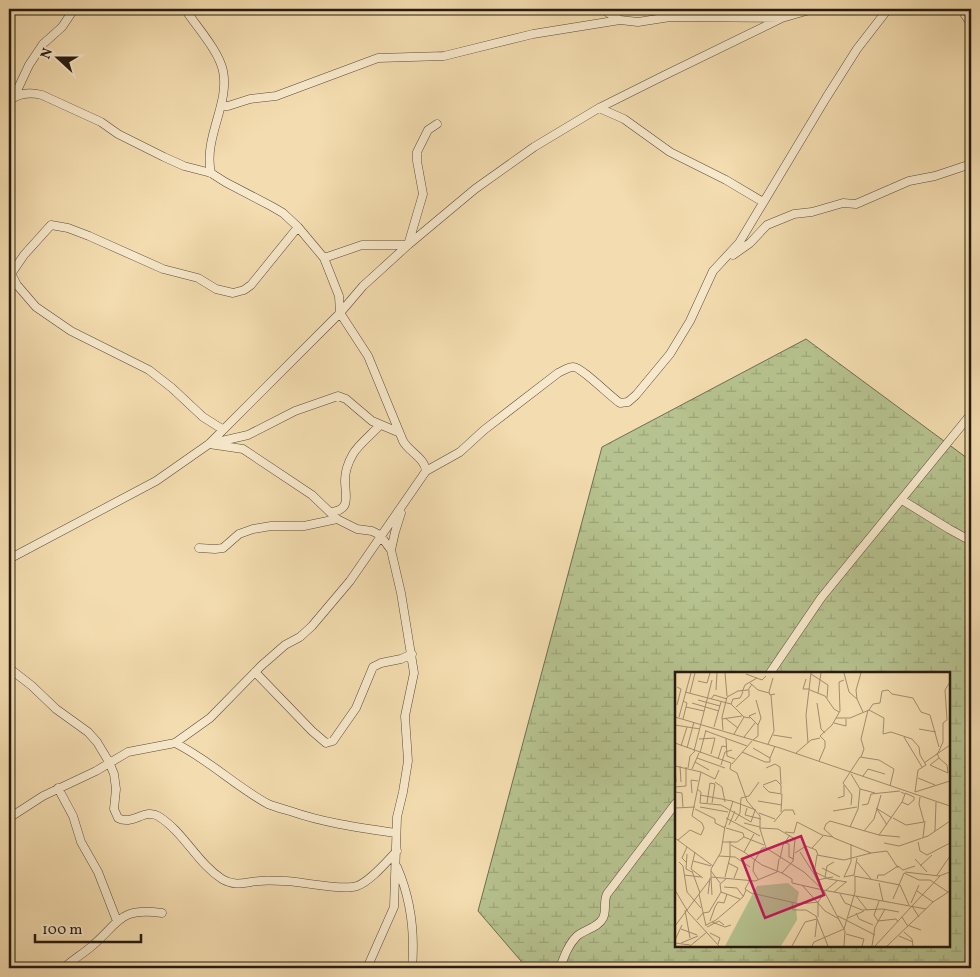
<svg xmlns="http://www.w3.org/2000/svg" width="980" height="977" viewBox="0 0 980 977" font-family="Vollkorn,serif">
	<defs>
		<pattern id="wetland-marsh" width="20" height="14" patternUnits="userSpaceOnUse" patternTransform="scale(1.25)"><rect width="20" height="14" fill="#b6c28f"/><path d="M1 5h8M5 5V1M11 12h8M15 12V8" fill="none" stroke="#9ca67a"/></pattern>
	</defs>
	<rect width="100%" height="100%" fill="#f3dcaf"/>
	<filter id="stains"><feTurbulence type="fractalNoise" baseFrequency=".004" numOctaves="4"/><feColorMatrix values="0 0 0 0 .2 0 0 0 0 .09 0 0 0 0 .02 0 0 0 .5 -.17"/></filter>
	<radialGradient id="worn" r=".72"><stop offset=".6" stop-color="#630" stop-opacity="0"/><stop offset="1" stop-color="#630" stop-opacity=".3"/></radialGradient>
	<path fill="url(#wetland-marsh)" stroke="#6e6e50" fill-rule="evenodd" d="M806,339L971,461V968H527L478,911L602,447ZM676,673H949V946H676Z"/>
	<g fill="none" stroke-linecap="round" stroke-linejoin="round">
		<g stroke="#584a38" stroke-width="9">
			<path id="street" d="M185,9C196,26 219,51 223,71C230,104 203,138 211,173
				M602,9L620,20L638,22L670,17L779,18
				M961,9L971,24
				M14,97L29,65L43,44L62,27L74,9
				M9,101C18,93 30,92 42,95L101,122L118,134L164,157L184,166L211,173L225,182L271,206L283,213L298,227L324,258L339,296L340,313L368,356L403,441C409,452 425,458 426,471L350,581L312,626L300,637L285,645L261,666L210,718L175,743L128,752L96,771L43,796L9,818
				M221,106H228L250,99L276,96L378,58L444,56L533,34L620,20
				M599,108L624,119L670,152L726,180L763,202
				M733,255L750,243L767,225L794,214L812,212L843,203L856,204L909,181L935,176L971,164
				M324,258L362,245H408L423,194L417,161V152L428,130L437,124
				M9,270L17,285L36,307L71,331L149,370L172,388L203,417L222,429
				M11,274L24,255L51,225L68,228L89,236L163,269L198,278L216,289L233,293L244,290L251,285L298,227
				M213,443L248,435L295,411L338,396L346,399L372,421L398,432
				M209,444L243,449L312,495L337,519L357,529L372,531L380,535L391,550L401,593L414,673L405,716L408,761L403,792L397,817L394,907L367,968
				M426,471L460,452L484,430L558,373C563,371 568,367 573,367C580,366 611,397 620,403L628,402L636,395L670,354L690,321L713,271L739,243L826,98L857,49L888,9
				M902,500L949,529L971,541
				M330,512C352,511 345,495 345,480C345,471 349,461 353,454C358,445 373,433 380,425
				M199,548L215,549L223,548L239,534L253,529L271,526H304L337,519
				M391,550L395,532L401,513
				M9,559L156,481L209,444L340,313L363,286L408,245L475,189L534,147L599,108L665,75L782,18L813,9
				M9,668L32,686L56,709L88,732L97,742L109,762L114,774L116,789L114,809L118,818C132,826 145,808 158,816C184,832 197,863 222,879C235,887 246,882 259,881C268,880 277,881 286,881C303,882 344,891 357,886C371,881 387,861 397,851
				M255,672L312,731L326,743L333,741L356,708L373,667L381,663L401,659L412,654
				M770,673L821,598L971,414
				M175,743C208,759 235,786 268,804C275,807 283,809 290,811C324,823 361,828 396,833
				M58,788L73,816L81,842L98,872L117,921
				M397,867C411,899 415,933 412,968
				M64,968C73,959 83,954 92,946C120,922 119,907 162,913
				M560,968C564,957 568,945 577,936C585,929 598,928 603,918C607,910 603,902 607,894L676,803"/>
		</g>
		<use href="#street" stroke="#f7e8cb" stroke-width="8"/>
	</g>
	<g transform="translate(675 672)">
		<rect width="275" height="275" fill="#f3dcaf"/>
		<path d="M113,211L124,220L121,234L122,248L106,274H50L82,214Z" fill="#b6c28f"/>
		<path fill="none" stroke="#a18e70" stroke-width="1" d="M50,1L52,24M169,1L174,20L182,27L188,40M71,2L87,8L91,4M136,2L153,13L152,26M98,6L94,20L95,23L100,22M131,7L128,17H135M23,9L32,11L35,1M75,11L83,18L94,21M41,18L42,1M135,18L150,24L159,37L164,40M10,20L56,32L69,45L75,46M67,20L70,13L82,6M15,21L20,1M143,21L146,1M36,27L39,23L52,27M182,27L181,18L186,1M23,28L45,34M81,28L86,46L83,53M8,29L12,31L8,47M17,31L44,39M142,31L146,57L150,61M56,32L58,27L65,26L68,20M2,33L6,17L2,15M11,35L29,39M61,35L74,24V18M194,38L209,46L208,62L216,60L237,67L244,75L245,83L251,93L243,98L240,120M0,45L105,76L275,134M4,45L16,1M50,46L63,56M161,46H175L194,38L198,32L205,31L207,19L213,18L217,22L238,26L246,40L255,43L264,75M47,47L67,44M159,51L171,54V47M0,53L25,57M39,55L46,30M244,57L261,60M48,58L47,45L52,25L63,19L73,18L77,12M31,59L72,74M59,62L69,45M98,63L117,66M69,65L80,51M229,65L247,95M24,67L40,66L36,82M51,67L52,84L60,87M78,68L83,64V53L74,44L81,41M0,71L56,91L55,97L62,101L72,129L85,144V157L91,176L129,200L148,218L251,237M133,71L131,43L136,1M93,72L99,59L96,23M6,74L12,55M12,76L19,50M78,76L95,86L100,74M19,79L37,8M67,80L90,90H95V86M25,81L31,58M121,81L136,68L145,66M263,81L268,70V51L272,48L270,18L275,10M186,85L189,77L186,67L193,38M22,86L50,96M43,87L47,74L52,75M144,89L150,75V69L145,64L157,53L165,39L164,10L169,8M20,90L34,98M249,91L275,73M57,92L77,69M46,93L50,80L57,78M255,93L273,101L272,93L264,86M255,93L264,86L262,81M0,94L26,100L17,144L27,151L29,156L26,163L15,158L3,168M0,94L1,110M5,94L6,110M13,96L15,84L20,79M91,96L100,92L105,95L106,112M17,97L24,81M26,100L40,107L44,98M188,104L193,97L210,102M243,106L260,113M40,110L47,115L50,130M88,113L101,108L106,113V121M88,114L94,120L107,122L106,140M0,115L11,114V95M22,117L26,120L25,131M185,117L200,121M0,120L7,121L8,135M240,120L275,109M17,121L16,108L23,109M25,123L57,129L81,138M163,126L169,124V113M83,129L107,133M227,130L233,133L239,128V125L230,121M25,131L46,133L76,150L80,138M32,131L35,111L40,112M37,131L40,112M176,133L177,123L168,111L185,85L204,88L219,97L215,114M187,133L193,132L196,122L225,119M25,135L53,140M0,136L20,135M72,136L70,143L86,147M201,136L217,146M20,137L40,147V151L50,156M202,137L212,153M158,139L182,135M84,141L100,147M51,146L85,164M218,146L231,153L249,150L244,132L245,125M60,149L65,141L66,126L74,124L84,110M99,150L109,138H118L120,143M69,151L85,155M54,153L60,139M50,155L58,129M175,155L183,137L185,117L176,102M189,159L199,147L206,123M260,159L261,130M110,160L119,161L122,150L147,163L158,165M204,163L225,165M69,165L89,173M248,165L250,149M0,166L38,194M55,169V185M48,170H62L69,165L68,161L51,156M243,170L245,179L252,183L275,171M110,171L114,172V185L119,187M209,171L224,174L253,164L275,149M176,172V190L169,205L179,203L182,186M56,173L69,180L79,162M137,176L148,164M20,180L16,197L28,206M69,180L87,193L107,201L118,189L120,167L103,157L85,156M125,180L139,202M120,181L131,174L141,178L143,183M196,181L212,179L223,196M12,182L11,197L17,200M44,184L60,185L75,195M105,187L108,173L115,163M240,187L252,200M18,189L36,194M4,190L8,194L12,220L26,236M11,190L7,186L12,175M182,190L196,207M53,191L63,196L59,206M245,194L257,183M147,196L165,205M17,199L25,221M36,199L45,211M140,200L154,207L172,210M230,200L264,204L275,200M107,201L117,207V211L148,218M9,203L26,205M262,203L275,184M179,204L225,213L234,233M36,205L80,209L102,200L104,187M50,205L55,185M150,205L152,194L159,190M36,206L37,223M52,206L45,212L46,220L65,227M83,207L78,199L79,190L87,176H90M202,207L203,203H209L223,194L228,198L240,194M75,208L70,217L76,221L125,232L143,230M142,208L158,205M143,210L139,202L142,183L169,188L196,181L159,166L149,157L151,152L155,149L204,163L227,130L230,122L226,120M204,211L208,229M127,213L150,239L164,247M49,215L62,216L68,224M0,218L13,240L44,274M149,219L170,259L169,274M150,219L162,209M242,219L258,230M159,220L171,210M24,222L31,254M33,222L35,206M165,222L170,231L187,238L208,237L224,240M181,224L192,238M218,227L229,201L244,208H255L273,220M117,230L118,238H131L141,244L153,274M236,231L244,213M10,238L15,266M34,240L46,220M181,241L184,247L198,253M163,244L200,263M143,245V230L150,220M227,245L232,253L246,258M244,245L237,234L265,204M173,246L189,239M201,246L203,249L221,247L223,250M201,246L199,243L204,229M22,248L28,241L34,240M35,249L40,235L43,230L49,231L52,222M37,250L50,255L56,253M31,253L41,248L68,225L71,218M0,254L36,206V197L46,180L50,154M32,255L44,249L49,253M6,257L22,263M229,260L237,267L238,274M35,261L45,266L43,272M171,262L189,267L187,274M224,264L238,270M140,265L142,248M0,268L7,253M0,271L15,273M6,271L23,264M15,274L32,260M117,274L130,250L142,247M137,274L139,270L169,257L180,220V204M197,274L200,255L210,237M200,274L237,234M212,274L258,230L275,219"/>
		<path fill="#c2185b" fill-opacity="0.15" stroke="#c2185b" stroke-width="2.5" d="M126,164L149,223L90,246L67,187Z"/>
		<rect width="275" height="275" fill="none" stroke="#251a11" stroke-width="2.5"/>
	</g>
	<rect width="980" height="977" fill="none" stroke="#f3dcaf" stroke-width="30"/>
	<rect x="10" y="10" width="960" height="957" fill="none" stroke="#251a11" stroke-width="2.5"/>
	<rect x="15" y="15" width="950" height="947" fill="none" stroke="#251a11"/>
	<g transform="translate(58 58) rotate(291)" stroke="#f7e8cb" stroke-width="4" paint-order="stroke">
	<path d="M0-4L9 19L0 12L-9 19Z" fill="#251a11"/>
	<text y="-8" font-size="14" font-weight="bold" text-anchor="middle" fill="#251a11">N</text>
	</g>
	<path d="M35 934v8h106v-8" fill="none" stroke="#251a11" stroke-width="2.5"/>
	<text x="42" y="934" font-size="15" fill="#251a11" stroke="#f7e8cb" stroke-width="4" paint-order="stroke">100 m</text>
	<rect width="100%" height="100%" filter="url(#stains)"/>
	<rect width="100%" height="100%" fill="url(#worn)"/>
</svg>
